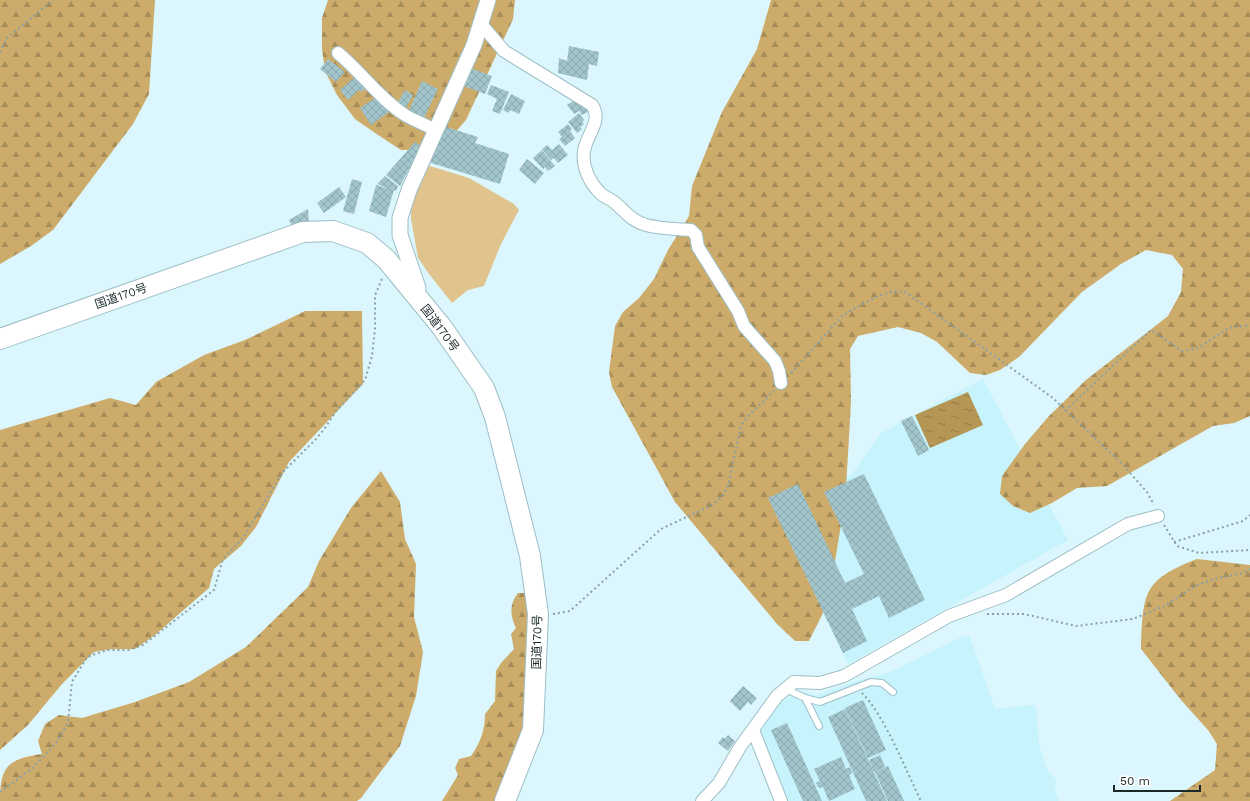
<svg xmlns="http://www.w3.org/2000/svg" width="1250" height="801" viewBox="0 0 1250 801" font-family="'Work Sans','Noto Sans JP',sans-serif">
	<defs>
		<pattern id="forest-firs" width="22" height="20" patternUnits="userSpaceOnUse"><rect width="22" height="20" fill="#cdac6b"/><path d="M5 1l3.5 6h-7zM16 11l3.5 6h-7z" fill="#a68c58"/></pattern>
		<pattern id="water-ripples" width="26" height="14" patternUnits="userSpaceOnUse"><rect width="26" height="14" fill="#b69655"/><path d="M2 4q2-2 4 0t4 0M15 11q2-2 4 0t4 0" fill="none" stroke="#937a47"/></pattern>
		<pattern id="building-cross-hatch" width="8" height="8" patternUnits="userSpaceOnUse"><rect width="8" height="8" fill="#a2c4cb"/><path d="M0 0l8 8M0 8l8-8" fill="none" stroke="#8ba8ae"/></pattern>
	</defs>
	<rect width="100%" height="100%" fill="#dbf7fd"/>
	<path fill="#c6f3fc" d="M983,379L1068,540L848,664L775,515L852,474L881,433Z
		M964,636L970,637L995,709L1035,705L1036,707L1039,745L1048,772L1056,779L1055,791L1059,801H785L759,736L761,726L781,702L800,691L817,695L860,680L890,672Z"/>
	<path fill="url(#forest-firs)" d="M0,0H155L149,94L133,124L53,230L31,246L0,264Z
		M328,0H515L513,19L466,120L447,142L416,150H401L378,135L355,119L337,95L325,71L322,49V18Z
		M771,0H1250V416L1234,423L1213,426L1107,486L1077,488L1052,503L1030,513L1013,506L1000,494L1002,476L1025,444L1049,416L1086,380L1168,316L1181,292L1183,269L1172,255L1146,250L1121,264L1082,292L1019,357L1000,370L986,375L970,373L937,342L921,333L898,327L858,336L850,349L851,402L846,488L841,525L828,603L809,641H795L777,624L675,502L612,387L609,372L615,326L623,312L639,298L654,279L668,250L689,216L692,186L722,112L757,49Z
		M305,311H362L363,384L289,462L256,527L241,546L214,569L209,588L155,635L135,649H112L94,652L62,684L28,725L0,750V430L110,398L136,405L156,382L204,355L245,340Z
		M381,471L400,502L405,539L416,564L414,617L423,652L416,696L400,746L361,798L357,801H0C0,766 8,759 42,754L38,741L45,724L59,715L82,718L135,702L189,682L246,647L308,587L319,561L351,508Z
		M1197,559L1250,565V801H1170L1215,770L1217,744L1208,730L1181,700L1141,649C1143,594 1142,580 1197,559Z
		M518,593H528L530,599L527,724L498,801H442L458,775L455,768L459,759L471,756C480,743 485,731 485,714L495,701L496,671L501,663L514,649L511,634L516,628C510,616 509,604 518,593Z"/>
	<path fill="#e1c48d" d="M427,165L469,178L514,204L519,210L501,244L484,286L468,290L452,303L429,274L418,258L411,219V198Z"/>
	<path fill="url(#water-ripples)" d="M968,392L983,425L930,448L915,415Z"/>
	<path fill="url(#building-cross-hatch)" d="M569,46L599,52L597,66L589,64L587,80L558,73L559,58L567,61Z
		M328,59L345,72L336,82L320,69Z
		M468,67L492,76L485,94L461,85Z
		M357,75L368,86L361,92L359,90L348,100L340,90Z
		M422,81L438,89L424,118L409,110Z
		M491,85L509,92L500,114L492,111L497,99L487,94Z
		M405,90L413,95L405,109L397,104Z
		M511,94L525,101L519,114L510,110L509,113L503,110Z
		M378,96L389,112L371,125L360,108Z
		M579,97L589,111L582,115L579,111L574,114L567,105Z
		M579,113L584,120L582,122L584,124L580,127L582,129L577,133L568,122Z
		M568,124L572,129L570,131L575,138L565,146L559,139L562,137L558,132Z
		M440,125L478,137L475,143L509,154L500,184L428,162Z
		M415,142L421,146L400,186L386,175Z
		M559,144L568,155L558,163L554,158L551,160L542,149L547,145L552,150Z
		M542,150L555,166L548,171L545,167L543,169L533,158Z
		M527,159L544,173L535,184L519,170Z
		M385,176L398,186L396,191L394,190L386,217L369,211L376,185L390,189L377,184Z
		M352,179L362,182L354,214L343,211Z
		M339,187L346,197L324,213L317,203Z
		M308,209L309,224L293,229L289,220Z
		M912,416L929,450L918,456L901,421Z
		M864,474L925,600L889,618L879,596L852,609L867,641L843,653L768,498L798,484L845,583L864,574L824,492Z
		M743,686L757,698L751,705L748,702L740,711L730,701Z
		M863,700L886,750L868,758L845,708Z
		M845,709L887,801H866L828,717Z
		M787,723L822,801H803L771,730Z
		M728,735L735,741L728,751L718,743L723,737L725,739Z
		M880,755L885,767L874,772L869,760Z
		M841,757L846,769L850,767L852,773L849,775L855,789L829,801L823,787L819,788L816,783L820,781L814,769Z
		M888,766L904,801H888L875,772Z"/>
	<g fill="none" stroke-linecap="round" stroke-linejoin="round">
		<g stroke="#9dbec5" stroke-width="8">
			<path id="service" d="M786,689L805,698L820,702L871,682L882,683L893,692
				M805,698L819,726"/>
		</g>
		<g stroke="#9dbec5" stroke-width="14">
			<path id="minor" d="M481,24L504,51L592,105C602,119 589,132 585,147C580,164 589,182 601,194C605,197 610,199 614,202C625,211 631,221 646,225C660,229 677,229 691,230L696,235L698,247L738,311L744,326L775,361L779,371L781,383
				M338,53C361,72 381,100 405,115C415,121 426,125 436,130
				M753,730L781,801
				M702,801L719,783L740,747L777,696L794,682L820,683L844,676L949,616L1006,595L1128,524L1158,516"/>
		</g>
		<g stroke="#9dbec5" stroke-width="17">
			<path id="tertiary" d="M415,295L418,288L400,235V218L409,190L474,45L488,0"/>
		</g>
		<g stroke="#9dbec5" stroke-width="22">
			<path id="trunk" d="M0,339L303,232L333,231L367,243L386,259L441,326L484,388L495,417L530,556L538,614L533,730L505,801"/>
		</g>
		<path stroke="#8aa0a4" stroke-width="2" stroke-dasharray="2 3" stroke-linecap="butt" d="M0,52L7,38L53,0
			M791,373L843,315L876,297L894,291L905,292L1053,398L1123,465L1147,492L1154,505
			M1065,411L1151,330L1182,351L1198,348L1229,328L1250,325
			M1164,525L1177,546L1199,553L1250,550
			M1174,542L1243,521L1250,515
			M553,614L570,611L661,529L710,506L722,497L728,486L741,426L746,418L774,391
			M987,614H1024L1076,626L1133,619L1164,606L1195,586L1214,579L1243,573L1250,569
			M862,693C885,716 906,771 921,801
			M0,792L32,769L56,743L68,722L72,682L87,657L107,650H129L143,645L214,590L223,559L243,538L282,473L316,439L325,428L336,411L365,380L372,356L375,329V295L382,279"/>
		<use href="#service" stroke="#fff" stroke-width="6"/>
		<use href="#minor" stroke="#fff" stroke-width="12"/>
		<use href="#tertiary" stroke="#fff" stroke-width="15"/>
		<use href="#trunk" stroke="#fff" stroke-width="20"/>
	</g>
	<g text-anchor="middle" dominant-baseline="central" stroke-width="3" stroke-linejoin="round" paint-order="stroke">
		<g font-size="12" fill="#1b292b" stroke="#fff">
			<text transform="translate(121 296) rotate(-19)">国道170号</text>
			<text transform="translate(440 328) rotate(53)">国道170号</text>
			<text transform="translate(537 642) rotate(-89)">国道170号</text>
		</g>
	</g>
	<path d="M1114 785v6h86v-6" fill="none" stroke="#1b292b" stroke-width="2"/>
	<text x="1120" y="785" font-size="12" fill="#1b292b" stroke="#ffffff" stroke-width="3" paint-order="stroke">50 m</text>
</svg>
